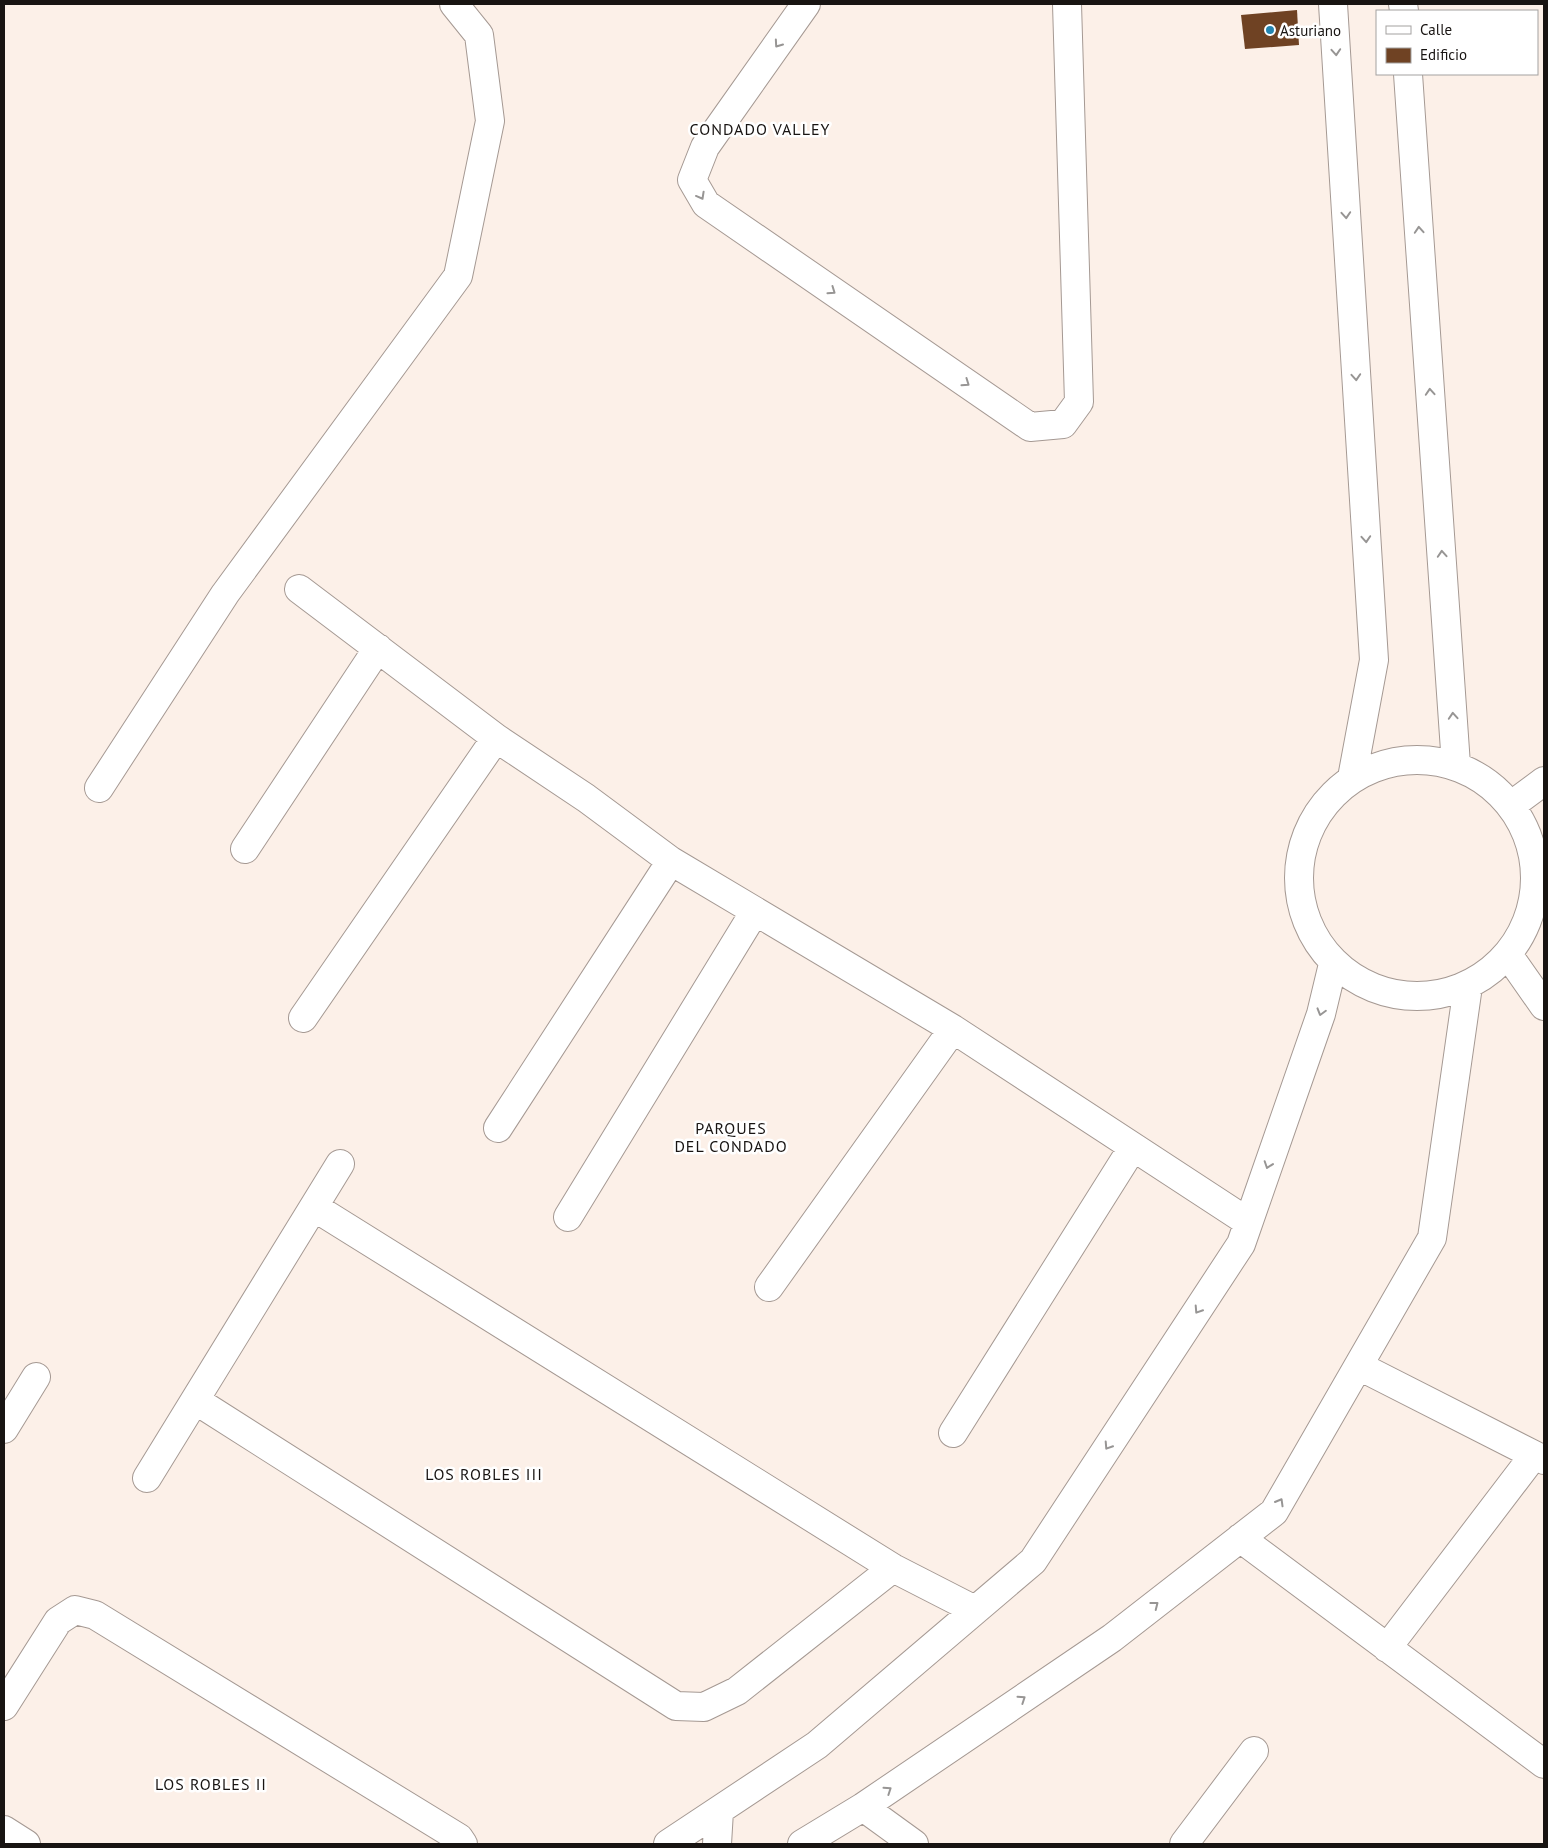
<svg xmlns="http://www.w3.org/2000/svg" width="1548" height="1848" viewBox="0 0 1548 1848" font-family="'PT Sans',sans-serif">
	<rect width="100%" height="100%" fill="#fcf0e8"/>
	<path fill="#6f4223" d="M1297,10L1299,45L1245,49L1241,15Z"/>
	<g fill="none" stroke-linecap="round" stroke-linejoin="round">
		<g stroke="#a59993" stroke-width="30">
			<path id="minor" d="M806,4L705,147L692,180L706,204L1030,427L1063,424L1079,402L1067,4
				M1333,4L1374,660L1352,778
				M1403,4L1404,11
				M1408,74L1456,765
				M299,589L496,738L586,798L671,861L953,1029L1248,1222
				M1299 878a118 118 0 1 1 236 0a118 118 0 1 1-236 0Z
				M99,788L225,594L458,276L490,121L479,35L454,4
				M1513,804L1544,781
				M245,849L378,648
				M1509,956L1544,1006
				M303,1018L496,738
				M498,1128L671,861
				M314,1207L893,1568L975,1610
				M568,1217L755,911
				M769,1287L953,1029
				M1359,1366L1544,1460
				M195,1400L676,1706L704,1707L737,1691L893,1568
				M4,1429L36,1377
				M953,1433L1133,1147
				M147,1478L340,1164
				M1240,1538L1544,1764
				M1387,1648L1534,1455
				M4,1706L58,1621L75,1610L95,1615L459,1838L463,1844
				M863,1807L914,1844
				M4,1830L26,1844
				M668,1844L817,1745L1033,1561L1241,1244L1321,1014L1333,964
				M717,1844L719,1811
				M802,1844L863,1807L1112,1638L1274,1512L1432,1238L1468,986
				M1184,1844L1254,1751"/>
		</g>
		<use href="#minor" stroke="#fff" stroke-width="28"/>
	</g>
	<defs><path id="oneway-chevron" d="M-2-3.5L2.5 0L-2 3.5" fill="none" stroke-width="1.6" stroke-linecap="round" stroke-linejoin="round" transform="scale(1.25)"/></defs>
	<g stroke="#979594">
		<use href="#oneway-chevron" transform="translate(778 44) rotate(125)"/>
		<use href="#oneway-chevron" transform="translate(1336 52) rotate(86)"/>
		<use href="#oneway-chevron" transform="translate(701 196) rotate(61)"/>
		<use href="#oneway-chevron" transform="translate(1346 215) rotate(86)"/>
		<use href="#oneway-chevron" transform="translate(1419 230) rotate(-94)"/>
		<use href="#oneway-chevron" transform="translate(832 291) rotate(35)"/>
		<use href="#oneway-chevron" transform="translate(1356 377) rotate(86)"/>
		<use href="#oneway-chevron" transform="translate(966 383) rotate(35)"/>
		<use href="#oneway-chevron" transform="translate(1430 392) rotate(-94)"/>
		<use href="#oneway-chevron" transform="translate(1366 539) rotate(86)"/>
		<use href="#oneway-chevron" transform="translate(1442 554) rotate(-94)"/>
		<use href="#oneway-chevron" transform="translate(1453 716) rotate(-94)"/>
		<use href="#oneway-chevron" transform="translate(1321 1012) rotate(106)"/>
		<use href="#oneway-chevron" transform="translate(1268 1165) rotate(109)"/>
		<use href="#oneway-chevron" transform="translate(1198 1310) rotate(123)"/>
		<use href="#oneway-chevron" transform="translate(1108 1446) rotate(123)"/>
		<use href="#oneway-chevron" transform="translate(1280 1502) rotate(-60)"/>
		<use href="#oneway-chevron" transform="translate(1155 1605) rotate(-38)"/>
		<use href="#oneway-chevron" transform="translate(1022 1699) rotate(-34)"/>
		<use href="#oneway-chevron" transform="translate(888 1790) rotate(-34)"/>
	</g>
	<circle fill="#2485b0" stroke="#fff" stroke-width="2" cx="1270" cy="30" r="5"/>
	<g text-anchor="middle" dominant-baseline="central" stroke-width="5" stroke-linejoin="round" paint-order="stroke">
		<g font-size="15" fill="#181412" stroke="#fff" text-anchor="start">
			<text x="1280" y="30">Asturiano</text>
		</g>
		<g font-size="16" letter-spacing="1" fill="#181412" stroke="#fff">
			<text x="760" y="129">CONDADO VALLEY</text>
			<text x="731" y="1128">PARQUES<tspan x="731" dy="18">DEL CONDADO</tspan></text>
			<text x="484" y="1474">LOS ROBLES III</text>
			<text x="211" y="1784">LOS ROBLES II</text>
		</g>
	</g>
	<rect width="1548" height="1848" fill="none" stroke="#181412" stroke-width="10"/>
	<rect x="1376" y="10" width="162" height="65" fill="#ffffff" stroke="#a3a1a0"/>
	<rect x="1386" y="26" width="25" height="8" fill="#ffffff" stroke="#a3a1a0"/>
	<text x="1420" y="35" font-size="15" fill="#181412">Calle</text>
	<rect x="1386" y="48" width="25" height="15" fill="#6f4223" stroke="#a3a1a0"/>
	<text x="1420" y="60" font-size="15" fill="#181412">Edificio</text>
</svg>
